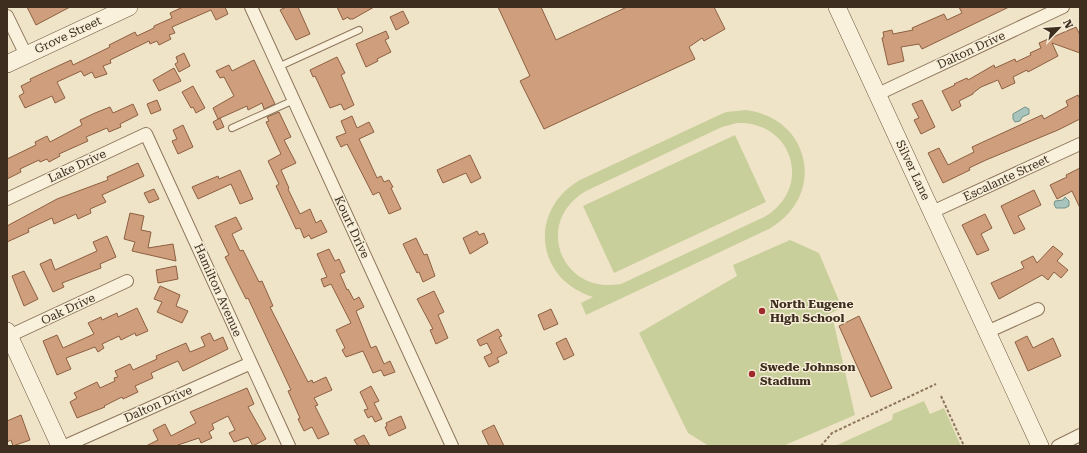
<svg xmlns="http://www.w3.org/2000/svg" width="1087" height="453" viewBox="0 0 1087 453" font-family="'Roboto Serif',serif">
	<rect width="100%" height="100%" fill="#f0e4c8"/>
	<path fill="#c9cf9b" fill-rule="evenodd" d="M746,110C811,118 827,196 769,229L586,315L581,303L593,297C535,279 528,210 580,180L717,116L726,112ZM737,123C794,121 813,189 764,217L621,284C561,295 533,222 586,191L722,127Z
		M735,135L766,202L614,273L583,206Z
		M790,240L819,253L842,308L829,314L834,324L855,415L783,446H709L688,433L639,333L737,276L733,265Z
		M924,401L930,414L944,408L961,446H835L892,420L893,414Z"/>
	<path fill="#a9c4bc" stroke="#6f938a" d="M1025,107L1029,109V114L1022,117L1020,121L1015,122L1013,119V114Z
		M1065,197L1069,201V206L1065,208H1056L1054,204L1055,201L1063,200Z"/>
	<path fill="#cf9f7d" stroke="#8d5f41" d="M27,7H70L36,25Z
		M183,7H225L228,14L216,20L211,10L172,27L175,33L169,35L171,39L159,45L157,41L150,44L149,41L110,60L111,63L103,66L107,74L95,78L92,72L84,76L81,71L57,82L65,98L55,103L52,96L25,108L19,96L24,93L21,86L31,81L30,79L71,60L73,65L110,47L109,45L135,32L137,36L154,28V26L172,18L170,13Z
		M286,7H298L310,34L296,40L280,10Z
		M337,7H374L353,19H349L348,17L343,20Z
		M498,7H541L556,40L627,7H714L725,29L704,41L702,38L689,47L695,59L544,129L520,81L530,76Z
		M959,7H1009L922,49L919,44L901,47L904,61L888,65L882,38L884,37L883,32L892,30L893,34L913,30L912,28L944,14L947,20L962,13Z
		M403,11L409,23L396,30L390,17Z
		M1076,27L1080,35V53L1052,43L1058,56L1028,72L1027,70L1013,77L1015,83L1002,89L998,80L981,87L973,93V94L959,101L961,106L952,111L942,91L955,85L954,84L967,78L968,80L994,65L995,68L1015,59L1016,62L1031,55L1030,53L1041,48L1039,43Z
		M386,31L389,38L385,40L391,52L377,59L378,61L366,67L356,44Z
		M184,53L190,66L179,72L175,64L178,62L176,57Z
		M337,57L345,73L341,75L354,105L344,110L341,104L330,108L315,76L313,77L310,70Z
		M254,60L275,104L264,109L262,103L248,110L247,106L218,119L213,108L234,96L224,77L220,78L216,71L229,65L232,71Z
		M174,68L181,81L159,91L153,80Z
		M193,86L205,108L196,113L193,107L191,108L182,92Z
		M1078,95L1080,99V119L1058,130L986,160L969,168L970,170L943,183L928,153L939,148L948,165L974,152L972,147L1042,115L1044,119L1068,106L1066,101Z
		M157,100L161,110L151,114L147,104Z
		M922,100L935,127L921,134L914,120L919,118L912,104Z
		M133,104L138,115L120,124L121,127L109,132L107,128L86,137L88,141L59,154L60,156L49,162L47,159L40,162L39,160L20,169L21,172L7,179V159L36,145L35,142L47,136L50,142L82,125L80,120L95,113L110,107L113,113Z
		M279,112L291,137L284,140L296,163L281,170L289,188L288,189L300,214L310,209L316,223L321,220L327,232L311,239L309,235L304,238L300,228L296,229L276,186L279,184L268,161L281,154L266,122L269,121L267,117Z
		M352,116L357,128L369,122L374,132L359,139L377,178L381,176L384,182L389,180L393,187L391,188L401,209L389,214L379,192L373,195L347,144L341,147L336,137L346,133L341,121Z
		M220,118L224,127L217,130L213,122Z
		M183,125L193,147L178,154L172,141L177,139L173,130Z
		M470,155L481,178L471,183L466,173L443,183L437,170Z
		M138,163L144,176L102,195L106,202L90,209L91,213L78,219L76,214L54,224L52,218L28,229L29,232L7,242V226L57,199L108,180L107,177Z
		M1080,168V208L1072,191L1057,199L1050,185L1067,177L1066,175Z
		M240,170L253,199L240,204L231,184L198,199L192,187L218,176L219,179Z
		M154,189L159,199L149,203L144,193Z
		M1034,190L1041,205L1018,216L1025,229L1014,234L1001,206Z
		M130,213L144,216L141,230L151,232L148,248L173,244L176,261L132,251L135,242L124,239Z
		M985,214L992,228L981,234L989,250L977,255L962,225Z
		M236,217L242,229L232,234L240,251L243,250L259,282L262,281L273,306L270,307L308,382L312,380L313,383L326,377L332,390L314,398L318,405L315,406L329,434L318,439L312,427L304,431L298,419L300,418L288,391L291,390L248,298L246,299L225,257L229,255L215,226Z
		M477,231L479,235L484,233L488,243L470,254L463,238Z
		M107,236L116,257L100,264L101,268L62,283L64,287L53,292L40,264L51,259L55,270L97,251L93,242Z
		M416,238L424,255L427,254L435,276L423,282L419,272L417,273L403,244Z
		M1053,246L1063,254L1057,261L1068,270L1061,278L1054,272L1048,280L1042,275L999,299L991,283L1024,268L1021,262L1033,256L1037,263Z
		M329,249L335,261L339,259L345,272L340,274L347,290L348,289L354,300L359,297L364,307L356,311L371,348L376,346L384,364L390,361L395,372L384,376L381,370L373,373L363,351L346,357L342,350L345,348L336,330L351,323L331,284L324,287L321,279L327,277L317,254Z
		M176,266L178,279L158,283L156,270Z
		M24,271L38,299L24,306L12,276Z
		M160,286L180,295L176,306L188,311L182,323L157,312L162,302L154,299Z
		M434,291L444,312L438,315L448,338L436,344L430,330L433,329L417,299Z
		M137,308L148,331L136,336L135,333L121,340L119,336L102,344L104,348L98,352L95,347L66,358L71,369L57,375L43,341L57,335L63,348L94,334L88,323L101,317L102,320L117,313L118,317Z
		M551,309L558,324L544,330L538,315Z
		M859,316L892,388L871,397L839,326Z
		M498,329L502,336L499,337L507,353L497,358L499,362L489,367L484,357L492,353L487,343L480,346L477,340Z
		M210,333L214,341L223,337L228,349L183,371L178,361L151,373L153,378L135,386L138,392L123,399L122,397L104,406L105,407L77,418L70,402L77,398L74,393L97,382L100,388L115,381L114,378L118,377L115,371L130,364L133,370L157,359L156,356L186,343L190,352L205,346L201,337Z
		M1027,336L1033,348L1053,338L1061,356L1028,371L1015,342Z
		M566,338L574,355L564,360L556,343Z
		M371,386L379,401L374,403L382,419L375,422L372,416L368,418L364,410L368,409L360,392Z
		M247,388L254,404L248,407L266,439L253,446L248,437L234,442L229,433L235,430L228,416L212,424L214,429L209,432L212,438L201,443L199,438L175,446H146L158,440L153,430L165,424L171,436L196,423L190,412Z
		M21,415L30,440L13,446L11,440L7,442V421Z
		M401,416L406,428L389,436L385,427L387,426L386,423Z
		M494,425L504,446H489L482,431Z
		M364,435L370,446H358L354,440Z"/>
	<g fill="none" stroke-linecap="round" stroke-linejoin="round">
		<g stroke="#8d765c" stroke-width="8">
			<path id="lane" d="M278,67L359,30
				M232,128L294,100"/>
		</g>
		<g stroke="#8d765c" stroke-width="14">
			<path id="street" d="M251,7L452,446
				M7,16L26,55
				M878,94L1063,7
				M7,199L146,134L289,446
				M932,212L1080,144
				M987,332L1038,309
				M9,336L127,281
				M65,446L251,363
				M1058,446L1080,435"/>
		</g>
		<g stroke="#6f573f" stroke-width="18">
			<path id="secondary" d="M837,7L1040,446
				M7,64L129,7
				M7,331L60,446"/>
		</g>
		<path stroke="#8d765c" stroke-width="2" stroke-dasharray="3 2" stroke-linecap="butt" d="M941,396L964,446
			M821,446L832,433L936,384"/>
		<use href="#lane" stroke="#faf1dc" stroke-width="6"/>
		<use href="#street" stroke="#faf1dc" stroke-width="12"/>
		<use href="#secondary" stroke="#faf1dc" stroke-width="17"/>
	</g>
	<g fill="#9e2a2b" stroke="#f7eed8" stroke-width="1.5">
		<circle cx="762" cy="311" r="4"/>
		<circle cx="752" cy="374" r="4"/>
	</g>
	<g text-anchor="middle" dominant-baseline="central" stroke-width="3" stroke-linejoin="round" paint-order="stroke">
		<g font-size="12" fill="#3d2e20" stroke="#f7eed8">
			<text transform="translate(68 35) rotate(-25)">Grove Street</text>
			<text transform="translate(971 50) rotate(-25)">Dalton Drive</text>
			<text transform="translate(77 166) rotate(-25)">Lake Drive</text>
			<text transform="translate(913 170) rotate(65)">Silver Lane</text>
			<text transform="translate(1006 178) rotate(-25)">Escalante Street</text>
			<text transform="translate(352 227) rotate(65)">Kourt Drive</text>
			<text transform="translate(218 290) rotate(66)">Hamilton Avenue</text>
			<text transform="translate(68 309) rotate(-25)">Oak Drive</text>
			<text transform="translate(158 404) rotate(-24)">Dalton Drive</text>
		</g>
		<g font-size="12" font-weight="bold" fill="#3d2e20" stroke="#f7eed8" text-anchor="start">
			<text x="770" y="304">North Eugene<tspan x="770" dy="14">High School</tspan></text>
			<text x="760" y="367">Swede Johnson<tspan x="760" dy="14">Stadium</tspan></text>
		</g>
	</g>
	<rect width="1087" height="453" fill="none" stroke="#3d2e20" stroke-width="16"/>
	<g transform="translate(1059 28) rotate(65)" stroke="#f7eed8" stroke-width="3" paint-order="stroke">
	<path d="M0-3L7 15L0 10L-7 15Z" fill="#3d2e20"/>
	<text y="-6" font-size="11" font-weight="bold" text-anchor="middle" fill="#3d2e20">N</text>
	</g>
</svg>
